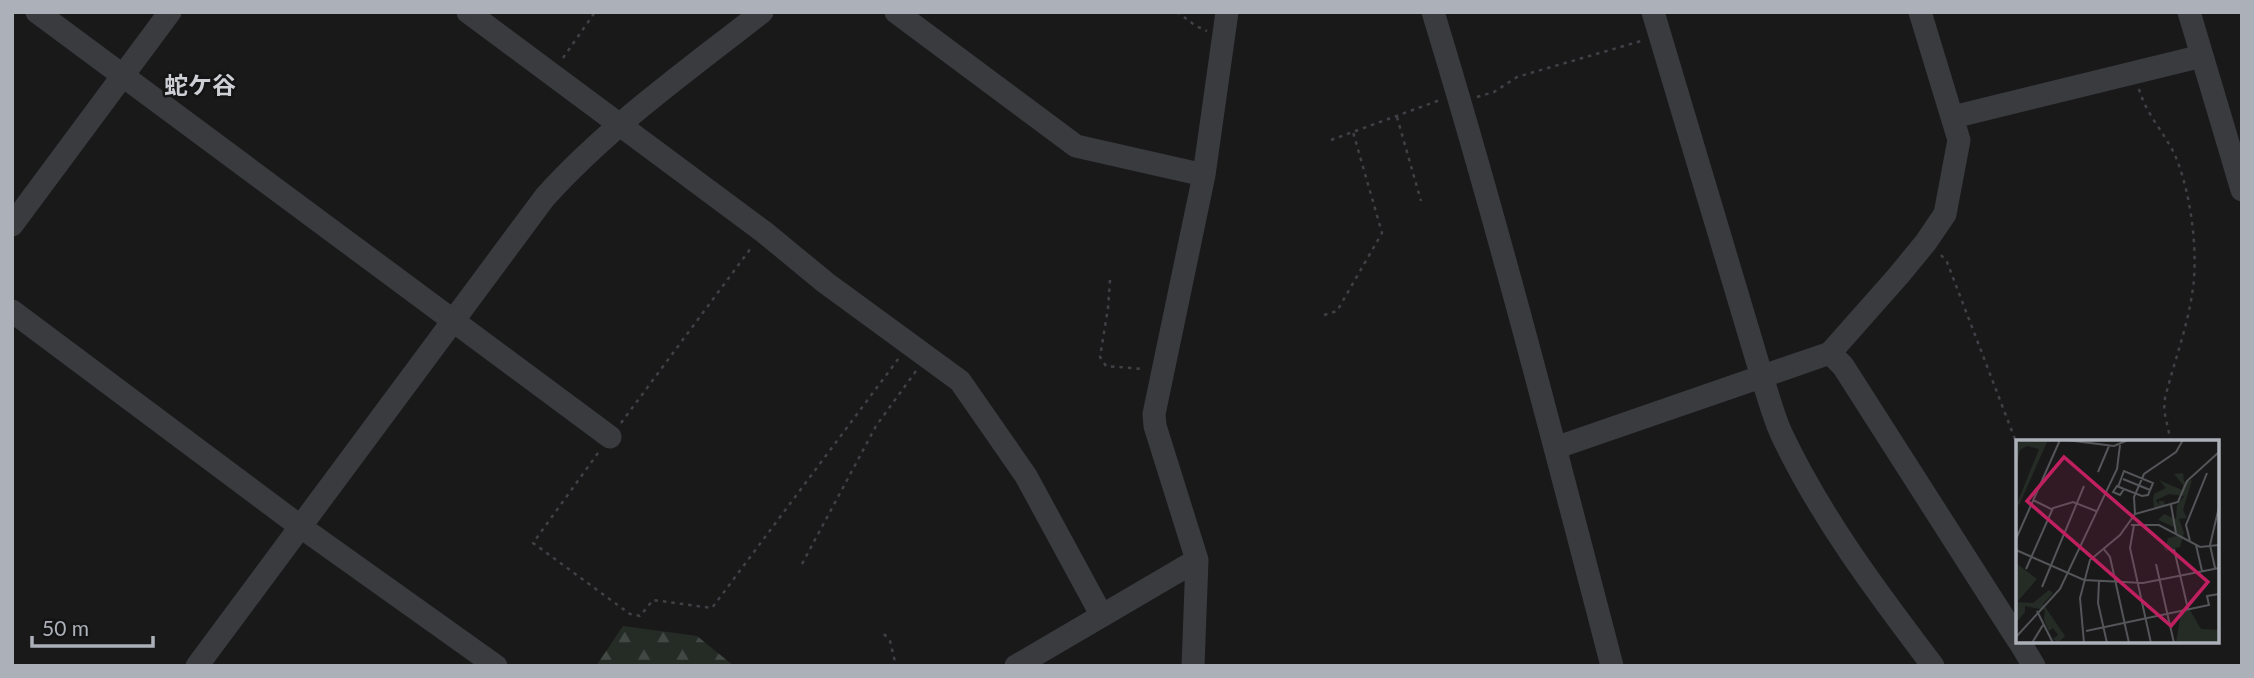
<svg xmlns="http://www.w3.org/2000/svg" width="2254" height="678" viewBox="0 0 2254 678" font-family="Lato,'Noto Sans JP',sans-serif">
	<defs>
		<pattern id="forest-firs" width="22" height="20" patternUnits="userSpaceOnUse" patternTransform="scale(1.75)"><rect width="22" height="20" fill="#252c26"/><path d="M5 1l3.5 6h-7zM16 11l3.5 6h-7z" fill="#424843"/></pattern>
	</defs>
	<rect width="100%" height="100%" fill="#19191a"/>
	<path fill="url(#forest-firs)" d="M623,626L697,636L734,666H596Z"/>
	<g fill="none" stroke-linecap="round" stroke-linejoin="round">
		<path stroke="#404146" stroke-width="2.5" stroke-dasharray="3.5 5" stroke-linecap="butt" d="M1177,12L1196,26L1207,31
			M563,58L595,12
			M2139,89C2146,115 2167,135 2177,160C2191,196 2198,250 2193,288C2188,326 2174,362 2165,398L2164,410L2171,442
			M1477,97L1494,92L1517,77L1641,41
			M1397,117L1421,201
			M1331,140L1440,100
			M1941,255L1947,262L2018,447
			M1110,280L1108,308L1100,357L1106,366L1143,369
			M1324,315L1337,311L1382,233L1353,132
			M621,423L751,248
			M598,453L533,543L630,614L640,616L653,600L712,608L899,358
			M802,564L876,426L916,371
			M884,634L890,641L896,666"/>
		<path stroke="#3a3b3f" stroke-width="23" d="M37,12L610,437
			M468,12L764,232L826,283L960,381L1026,476L1102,616
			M896,12L1076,146L1204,175
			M1433,12C1499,228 1555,447 1612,666
			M1653,12L1762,377C1768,395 1773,415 1781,433C1821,518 1877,592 1933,666
			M2189,12L2242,190
			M1953,117L2202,56
			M12,225L170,12
			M12,311L301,527L496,666
			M1830,353L1843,366L2018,640
			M1555,448L1830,353L1899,275L1926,242L1945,214L1959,140L1920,12
			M2019,641L2034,666
			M197,666L545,197C609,126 687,71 762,12
			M1016,666L1197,560
			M1193,666L1197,560L1155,426L1154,414L1204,175L1227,12"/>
	</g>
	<g text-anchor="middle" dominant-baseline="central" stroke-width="5" stroke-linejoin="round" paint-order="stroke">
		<g font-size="24" font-weight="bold" fill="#cdcfd5" stroke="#141415">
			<text x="200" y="84">蛇ケ谷</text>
		</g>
	</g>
	<g transform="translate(2016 440)">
		<rect width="203" height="203" fill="#19191a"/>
		<path d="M32,0L3,65L1,64L23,9L11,6L4,10L0,32V2ZM167,33L168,42L176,40L167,70L171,78L163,79L168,93L164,107L150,111L145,102L150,105L152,98L161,96L160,88L142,80L148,74L160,79L161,65L168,56L153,54L140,60L143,65V61H148L149,66L138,68L137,60L138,54L150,48L143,40L166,50L167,45L158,34ZM0,123L21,139L1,162L17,163L33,150L37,153L27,164L49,196L42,203L37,199L42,195L37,188L33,191L28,180L29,170L9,166V172L0,183ZM174,170L185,189L203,190V203H160L165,172Z" fill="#252c26"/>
		<path fill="none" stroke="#545559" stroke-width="2" d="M50,0L98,6L112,0M82,32L93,6M107,39L134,50M102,47L108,31L137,43L132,55L126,56L108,49L101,46L97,52L104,55L108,49M17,60L37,70M155,65L160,93M119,74L118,57L128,34L160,12L167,0M115,85H143L184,107L203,105M118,85L114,108L135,203M0,99L44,0M174,101L170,85L191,33M180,105L186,131M87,108L94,117L113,203M158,109L172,169M0,110L68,140L127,143L203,128M140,124L158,203M199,128L194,105L203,67M10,129L37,68L57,62L80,71M83,141L82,163L91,203M26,147L68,46M21,171L37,203M70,191L193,165L191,156L203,154M0,197L44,149L101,29L104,5M16,203L27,185M68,203L64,158L74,120L104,95L119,74L162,62L171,41L203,12"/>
		<path fill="#c12060" fill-opacity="0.15" stroke="#c12060" stroke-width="3.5" d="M48,17L192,142L155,186L11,61Z"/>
		<rect width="203" height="203" fill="none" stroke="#acb0b8" stroke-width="3.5"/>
	</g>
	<rect width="2254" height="678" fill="none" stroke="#acb0b8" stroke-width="28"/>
	<path d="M32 636v10h121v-10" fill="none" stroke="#acb0b8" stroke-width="3.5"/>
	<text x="42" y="636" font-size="21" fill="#acb0b8" stroke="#141415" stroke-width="5" paint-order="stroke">50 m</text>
</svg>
